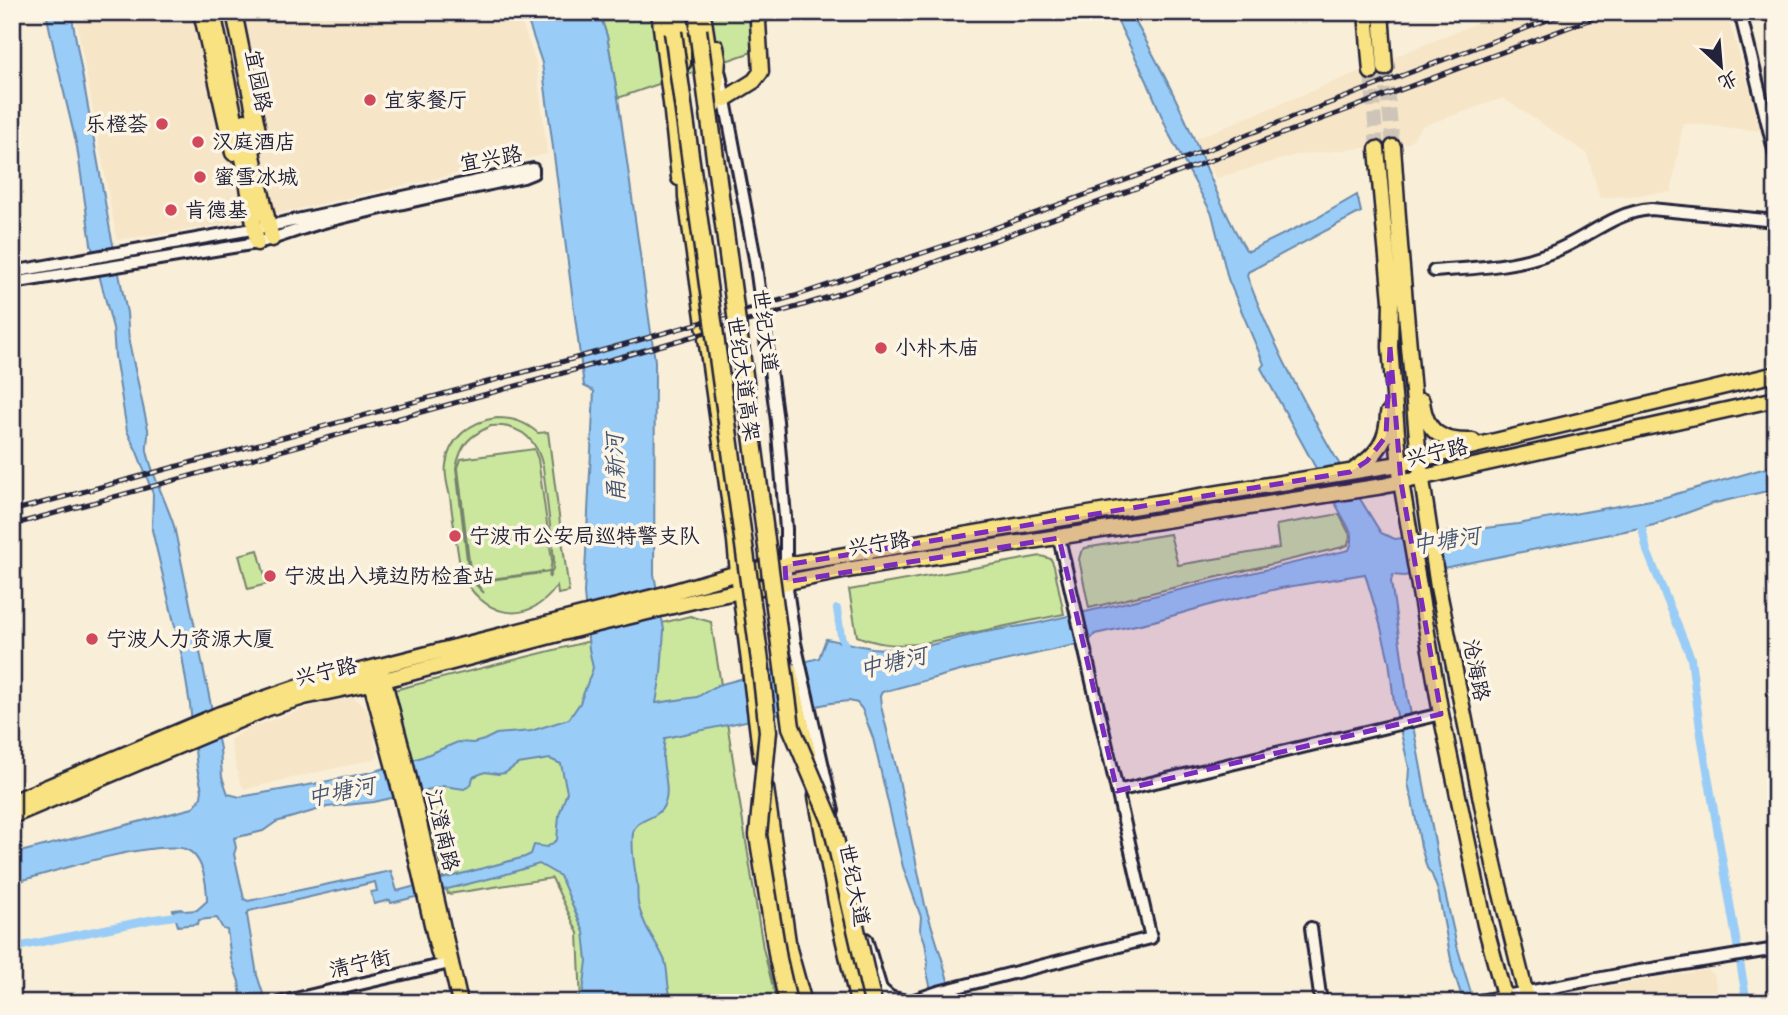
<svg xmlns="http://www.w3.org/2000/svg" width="1788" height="1015" viewBox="0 0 1788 1015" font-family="'Architects Daughter','LXGW WenKai TC',sans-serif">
	<rect width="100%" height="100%" fill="#f9eed7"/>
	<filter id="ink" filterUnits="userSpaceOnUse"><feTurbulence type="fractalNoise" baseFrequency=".0143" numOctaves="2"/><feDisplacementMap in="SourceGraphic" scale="14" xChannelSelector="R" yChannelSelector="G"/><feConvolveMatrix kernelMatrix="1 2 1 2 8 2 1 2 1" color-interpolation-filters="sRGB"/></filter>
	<g filter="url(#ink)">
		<path fill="#f6e5c7" d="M75,12H518L536,63L547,154L233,223L117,240Z
			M1504,12H1726L1762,131L1683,123L1671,192L1600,198L1587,153L1503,98L1422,126L1409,143L1296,155L1216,178L1195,139Z
			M353,697L365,708L372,721L378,758L245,789L240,782L230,740L247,729L330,700Z
			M1707,970L1714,975L1719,1003H1545L1552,996Z"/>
		<path fill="#cbe79e" stroke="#76846c" stroke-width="2" fill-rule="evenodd" d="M599,12H755V51L618,98L607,36Z
			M497,418C514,418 525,422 538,433L548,432L569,592L558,594L557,586C527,629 480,616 461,572C457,547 453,522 450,497C448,487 444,475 446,465C449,438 471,421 497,418ZM491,426C521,424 537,439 543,467L554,559L553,569L549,578L550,572L476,582L484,593L475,584L468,568L456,468C461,444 469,436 491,426Z
			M534,449L538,459L552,560L550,571L476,581L470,569L458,468L461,459Z
			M1339,514L1350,535L1348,545L1343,547L1089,608L1079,559L1081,552L1085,548L1170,534L1178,565L1279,548L1276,525Z
			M258,550L267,584L248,589L239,555Z
			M1041,556L1051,559L1054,566L1064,614L919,644C896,646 879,645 857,636L849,590Z
			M690,616L711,622L763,948L777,1003H581L578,933L552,878L448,894L394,690Z"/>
		<path fill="#99cdf7" stroke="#6989ac" stroke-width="2" fill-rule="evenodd" d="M46,12H71L110,230L127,313L129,342L148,429C149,437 146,444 147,451C153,478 166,501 174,526L220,749L222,777L228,794L240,797L314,784L372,772L422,757L458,742L473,743L484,740L496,734L531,731L569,719L580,703L593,668L589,649L584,593L594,391L584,386L542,63L525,12H599L607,36L618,98L655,361L654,574L664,630L661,674L656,703L697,697L718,685L819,658L826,639L872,648L897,650L926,646L980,633L1038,623L1349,550L1352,542V534L1261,368L1264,364L1228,279L1212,214L1170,136L1147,81L1113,12H1130C1148,44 1165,76 1180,108C1203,156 1219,205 1246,250L1249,251L1317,218L1357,195L1361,212L1248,272L1247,276C1281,366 1330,451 1381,533L1395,539L1518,524L1662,498L1776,465V489L1711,504L1654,525L1404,576L1393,575L1391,581L1408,699L1441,875L1457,946L1474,1003H1464L1453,970L1438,891L1432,875L1427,868L1421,847L1412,799L1408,784L1409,768L1394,702L1389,661L1380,624L1365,574L1281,588L1217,603L1154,621L1095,634L1088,642L964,670L882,692L880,696L881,706L898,775L925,905L942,959L954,1003H934L927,972L928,962L925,942L920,929L921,917L903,867L873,738L862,709L857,703L849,701L831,703L665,738C664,745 663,752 663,759C664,775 671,792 663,807C657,820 635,818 633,833C631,849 634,866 637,882C638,889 637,896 638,903C639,911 644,921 647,928C653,939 660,949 665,961C669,975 666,989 673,1003H571L583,992L587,961L584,932L560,876L539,864L500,876L391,903L390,900L374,904L371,892L377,891L375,882L249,911L247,915L257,975L266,1003H242L239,982L231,959L227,930L223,929L217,918L199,920L198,924L178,926L173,910L181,909L184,911L197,910L207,901C207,884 203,855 185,849C178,846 166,848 158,848C108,853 61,870 12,883V854L193,808L201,797L202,790L197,768L190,705L182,656L152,530L153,494L137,452L127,431L115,356L113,328L91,244L77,147L56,59ZM550,759L561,764L567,792L559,815L557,840L547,847L534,845L531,854L525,857L397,891L391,871L248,901L244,899L234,854L236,848L234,838L263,831L276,822L327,807L374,802L444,786L464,789L471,785L473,777L485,772L498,774L505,773L518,764Z"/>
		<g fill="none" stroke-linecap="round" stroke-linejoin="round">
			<path stroke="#99cdf7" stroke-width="8" d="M1640,519L1647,551L1691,658L1700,729L1747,1003
				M837,609L841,636L847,650
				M12,948L154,919L183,915"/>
			<path stroke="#cec5b8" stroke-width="14" stroke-dasharray="14 7" stroke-linecap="butt" d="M1385,68L1393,147
				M1371,72L1377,149"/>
			<g stroke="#22223b" stroke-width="16">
				<path id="minor" d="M1740,12L1776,158
					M720,74L755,259L777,421L786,529V582L795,643L833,811
					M1434,271C1472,268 1511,267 1547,254C1584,242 1611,212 1651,209L1776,221
					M12,272L269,226L533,169V173L523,177C458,191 393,204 328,221C304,227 281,237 257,243L12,283
					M1117,791L1441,714
					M1311,928L1321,1003
					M866,939L881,989L890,997L906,1001
					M278,1003L450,963
					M905,1003L938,992L1151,938L1059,538
					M1468,1003L1634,972L1776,949"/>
			</g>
			<g stroke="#22223b" stroke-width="19">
				<path id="major" d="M201,12L233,153
					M213,12L245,168L257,243
					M234,12L260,141L252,150
					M659,12L671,103L679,178
					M679,12L683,36V63
					M1366,12L1371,72
					M1381,12L1385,68
					M703,14L710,59
					M725,99L754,81L761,72L758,22L761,12
					M715,105L718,59L716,47
					M245,121L272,239
					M1393,147L1400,245L1419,460L1438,587L1495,869L1528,1003
					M1377,149L1391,301L1390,347L1401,482L1441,714L1485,925L1506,1003
					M685,164L686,198L735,541L738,573L761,758
					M1422,401C1426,433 1442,442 1473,441
					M1354,470C1377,455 1388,441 1388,413
					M789,669L810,762
					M381,670L405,761L460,1003
					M369,675L403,801L439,954
					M766,788L789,949L804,1003
					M816,796L840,925L858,1003
					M12,802L220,714L301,686L665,594L738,573L1070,517L1399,464L1776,374
					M12,816L223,727L268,708L304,697L384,680L581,628L706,598L853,569L1383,486L1776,399"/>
			</g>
			<g stroke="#22223b" stroke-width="21">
				<path id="highway" d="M666,12L673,32
					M698,30L700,12"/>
			</g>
			<use href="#minor" stroke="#fcf5e5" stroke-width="10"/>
			<use href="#major" stroke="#f8e281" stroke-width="14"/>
			<use href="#highway" stroke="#f8e281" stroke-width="16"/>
			<g stroke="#22223b" stroke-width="5">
				<path id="rail" d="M12,511L572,359L795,296L970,237L1175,162L1569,12
					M12,525L574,370L797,307L899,275L1072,212L1610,12"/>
			</g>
			<use href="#rail" stroke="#fcf5e5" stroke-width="2.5" stroke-dasharray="8" stroke-linecap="butt"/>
			<g stroke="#22223b" stroke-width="21" stroke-linecap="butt">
				<path id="highway-bridge" d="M698,30L791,727L831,821L873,1003
					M673,32L760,661L768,731L758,835L778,959L788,1003"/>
			</g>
			<use href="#highway-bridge" stroke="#f8e281" stroke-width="16"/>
		</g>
	</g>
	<path fill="#7b2cbf" fill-opacity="0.2" stroke="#7b2cbf" stroke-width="5" stroke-dasharray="14 9" stroke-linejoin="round" d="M1390,347L1401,482L1441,714L1117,791L1059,538L786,582L785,565L1350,472L1367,461L1386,436Z"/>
	<g fill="#d1495b" stroke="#fcf5e5" stroke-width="2.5">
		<circle cx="370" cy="100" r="7"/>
		<circle cx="162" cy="124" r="7"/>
		<circle cx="198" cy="142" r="7"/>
		<circle cx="200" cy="177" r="7"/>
		<circle cx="171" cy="210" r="7"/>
		<circle cx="881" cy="348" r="7"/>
		<circle cx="455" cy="536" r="7"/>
		<circle cx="270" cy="576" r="7"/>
		<circle cx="92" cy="639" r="7"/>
	</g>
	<g text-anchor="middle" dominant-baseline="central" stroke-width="7" stroke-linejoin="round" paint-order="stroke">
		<g font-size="21" fill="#22223b" stroke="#fcf5e5">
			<text transform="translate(258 81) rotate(79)">宜园路</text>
			<text transform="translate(491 159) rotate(-10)">宜兴路</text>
			<text transform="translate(765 331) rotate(83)">世纪大道</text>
			<text transform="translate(743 379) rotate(82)">世纪大道高架</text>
			<text transform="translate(1437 453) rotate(-13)">兴宁路</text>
			<text transform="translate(879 544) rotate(-9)">兴宁路</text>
			<text transform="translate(1476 670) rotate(79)">沧海路</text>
			<text transform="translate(326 672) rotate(-13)">兴宁路</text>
			<text transform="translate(442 830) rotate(77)">江澄南路</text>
			<text transform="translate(854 885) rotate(79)">世纪大道</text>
			<text transform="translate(360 964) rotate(-13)">清宁街</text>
		</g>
		<g font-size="21" fill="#22223b" stroke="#fcf5e5" text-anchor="start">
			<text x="384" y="100">宜家餐厅</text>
			<text x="148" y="124" text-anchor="end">乐橙荟</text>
			<text x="212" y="142">汉庭酒店</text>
			<text x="214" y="177">蜜雪冰城</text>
			<text x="185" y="210">肯德基</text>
			<text x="895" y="348">小朴木庙</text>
			<text x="469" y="536">宁波市公安局巡特警支队</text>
			<text x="284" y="576">宁波出入境边防检查站</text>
			<text x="106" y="639">宁波人力资源大厦</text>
		</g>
		<g font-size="23" font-style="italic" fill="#465573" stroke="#fcf5e5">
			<text transform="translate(616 468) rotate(-92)">甬新河</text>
			<text transform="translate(1446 541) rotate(-9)">中塘河</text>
			<text transform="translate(893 663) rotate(-13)">中塘河</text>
			<text transform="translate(341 792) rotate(-11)">中塘河</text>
		</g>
	</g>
	<rect width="1788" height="1015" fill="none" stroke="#fcf5e5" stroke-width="42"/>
	<rect x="21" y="21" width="1746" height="973" fill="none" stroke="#22223b" stroke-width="2.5" filter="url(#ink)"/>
	<g transform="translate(1721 66) rotate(154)" stroke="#fcf5e5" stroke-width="5" paint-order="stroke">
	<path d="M0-5L12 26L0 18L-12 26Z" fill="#22223b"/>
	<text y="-10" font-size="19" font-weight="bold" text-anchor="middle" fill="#22223b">北</text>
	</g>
</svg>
